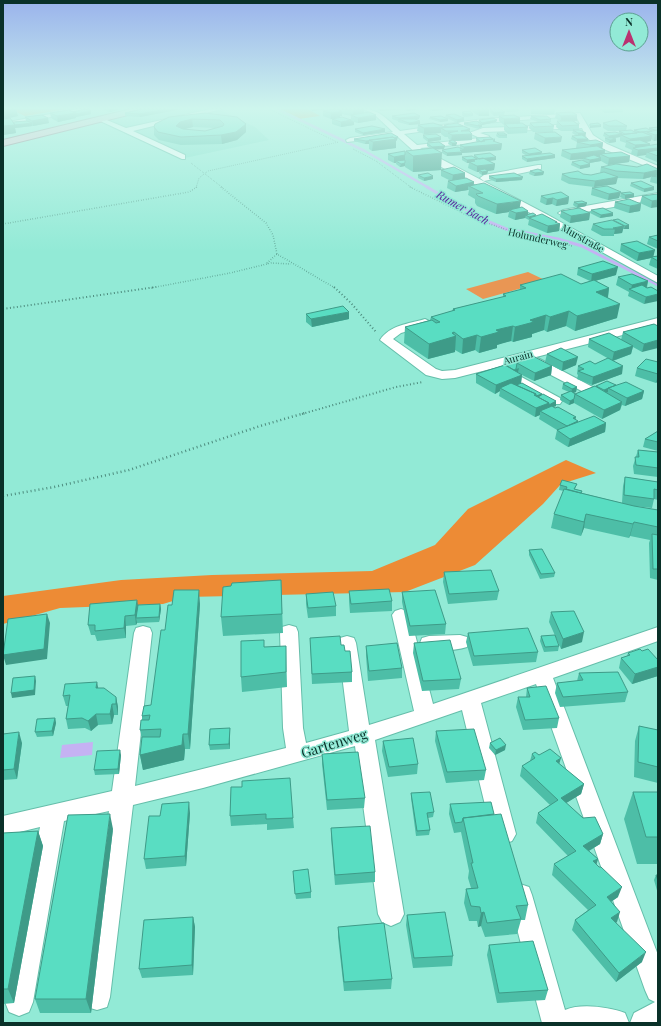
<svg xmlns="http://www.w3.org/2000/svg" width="661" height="1026" viewBox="0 0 661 1026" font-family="'Playfair Display',serif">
	<rect width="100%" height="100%" fill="#92ead6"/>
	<path fill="#7de0ca" d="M141,109H225L220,110L255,127L269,140L185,158L100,119Z"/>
	<path fill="#e99654" d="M10,109H67L25,116Z
		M277,109H308L320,116L298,119Z
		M528,272L547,281L483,299L466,289Z"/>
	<path fill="#ed8b35" d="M566,460L596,473L561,484L543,504L475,565L405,592L186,597L163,604L60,608L3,624V596L121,580L212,575L372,571L435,545L468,509Z"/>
	<path fill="#c5b2f3" d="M93,742L92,755L60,758L62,745Z"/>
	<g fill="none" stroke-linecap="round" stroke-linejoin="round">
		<path stroke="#c5b2f3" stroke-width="2.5" d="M277,109L365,151L429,188"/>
		<path stroke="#c5b2f3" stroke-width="3" d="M427,187L482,219L506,229L558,239L582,246L658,285"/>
		<g stroke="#65beaa" stroke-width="2">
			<path id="minor" d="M77,109H89L3,127V123Z
				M211,109H222L133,131L185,155V159H182L96,119L102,118L126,128Z
				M364,109C379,109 389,121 400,131L483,119L580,113L593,135L607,144L658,166V171L601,148L587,138L582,128L484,132L480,133L489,136L490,142L420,148L548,215L658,276V283L542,219L418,155L397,136L347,142L346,140L350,138L393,132L375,115ZM576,116L580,124L483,128L469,133L480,138L417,145L404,134L483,123Z
				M538,165H541V169L484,181L480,178L484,175Z
				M658,193V199L563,216L558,213L563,210Z
				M658,318V326L536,357L602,392L604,395L602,398L597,399L528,363L526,360L455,378L442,379L426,375L380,340C390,325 408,324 425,319L429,321L431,323L429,325L401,333L393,339L436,369L442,371L455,370Z
				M503,367L560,398L562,401L560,404H550L498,374L497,371L498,368Z
				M401,609L407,611L410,615L433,704L658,627V641L553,678L658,955V1023H630L634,1013L655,1002L649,999L645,990L536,684L481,703L516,834L512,841L504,844L496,841L492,834L462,710L375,740L404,914L400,922L391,926L382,922L378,914L355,746L203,788L133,805L110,997L107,1007L97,1010L87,1007L84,997L109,811L64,821L33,1002L29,1012L19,1016L9,1012L5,1002L40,827L3,836V816L112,791L134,633L136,628L143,626L150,628L152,633L135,786L286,748L283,728L280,632L282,627L289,625L296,627L298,632L303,728L306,743L349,731L338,643L340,638L347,636L354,638L356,643L369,725L414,711L392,615L395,611Z
				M460,635L467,637L469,642L467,647C454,651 435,652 422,648L420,643L422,638L429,636Z
				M520,884L529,887L532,895L565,1010C581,1003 609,1007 625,1013L629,1023H542L508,895L511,887Z"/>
		</g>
		<g stroke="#916f7c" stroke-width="2">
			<path id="major" d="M131,109H145L144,111L3,146V140Z"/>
		</g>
		<path stroke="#4d8c7e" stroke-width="1" stroke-dasharray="0.5 1.5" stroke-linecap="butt" d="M269,109L339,143
			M353,149L376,161L412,188
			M191,163L223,188
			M196,188L199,178L208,171L339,142"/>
		<path stroke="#4d8c7e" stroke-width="1.5" stroke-dasharray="0.5 2" stroke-linecap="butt" d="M221,187L266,223L273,235L277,254L335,288
			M410,187L473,218L516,233L572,246
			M3,224L189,192L197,187
			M267,263L277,254
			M151,288L230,273L271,263L291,264"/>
		<path stroke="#4d8c7e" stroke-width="2" stroke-dasharray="1 2.5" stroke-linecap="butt" d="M334,287L351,303L376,332
			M3,309L156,287
			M302,414L396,387L423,382"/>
		<path stroke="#4d8c7e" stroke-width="2.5" stroke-dasharray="1 3" stroke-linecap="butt" d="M3,496L54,487L129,470L260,426L305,413"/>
		<use href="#minor" fill="#fff" fill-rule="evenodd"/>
		<use href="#major" fill="#e8bccb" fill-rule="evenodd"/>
	</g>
	<path fill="#4dbea7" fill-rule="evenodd" d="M3,109L18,116L6,119L13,122L26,121L25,117L49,123L33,126L15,128L16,133L3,135Z
		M103,109H121L110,112L104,110Z
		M142,109H182L140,117L125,116V113Z
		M309,109H363L364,113L376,120L358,123L354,122V125L341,127L332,124V119L335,118L331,119L323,116V111L328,110L326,109L312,111ZM342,114L351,116V121L340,117V116H342Z
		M377,109H420L407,111L404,109L380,111Z
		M427,109H443V110L432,111Z
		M470,109H487L489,116H479L470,110Z
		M490,109L505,112L504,115L494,116L490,112Z
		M503,109H519V111L507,112Z
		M531,109H555L554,114H531Z
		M599,109H623V112L605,113Z
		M73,112L91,114L76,117V118L58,122L51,118L50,113Z
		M462,112L473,114V116L464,117L462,115Z
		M205,113L246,124V132L237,140L222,144L181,145L159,140L154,135V127ZM193,127L215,128L205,131L183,129Z
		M556,113L577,115V121H574L579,125V130L586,133L585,136H583L588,141L603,143L602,149L605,150V154L630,156L629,162L608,165L601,161L590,163V167L580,169L571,165L572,162L582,160L583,159L570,160L561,156L562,150L577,148H576L577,142L571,139L572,136H577L572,133L573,131H561L556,127L557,121H560L555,118Z
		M446,115L464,121L457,123L445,117Z
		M392,116L419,119H416L420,121V124L409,125L398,122V121L392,119Z
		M499,116L520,123L528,127L527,133L508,134L504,130V125L499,121Z
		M531,116L551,119V122H549L554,126L553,132H533L529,128L530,123L538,122L530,119Z
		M430,117L448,121L440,122L429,119Z
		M479,120H497L496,122L482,125V127L479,128V129L464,125V123L478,122Z
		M603,123L627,126L626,131H634V130L649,129V128L658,127V140L654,141L651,139V141L646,142L650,144L649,146L658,144V162H657L645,157L646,155L637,156L631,154L632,150L625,147L626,143L620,141V137L613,138L616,139V142L609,143L605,141V138H608L603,136L604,133H619V131H620H608L603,128Z
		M418,125L444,126V125L470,132L472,140L454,141L456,146H452L448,144L449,141L450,140L448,138V137H445L441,134V133L424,134L417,131Z
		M355,129L385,132L363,135L355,132Z
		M497,133L507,135V138H499L496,136Z
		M535,133L561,142L544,144L534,139Z
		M423,135L441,140L428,142L423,138Z
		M476,138L495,139V142L502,144L501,150L462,153V155L447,156L442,153V150L460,148V145L477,142L476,141Z
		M354,139L397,140L396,141V148L372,151L369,149V144H365L354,141Z
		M427,143L444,149H436L441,170L413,172L405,167V166L400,167L396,164V163H394L388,160V154L430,148L427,146Z
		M522,150L541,154L555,155V158L527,162L522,159V156H527L522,153Z
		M474,155L496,160L488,161L495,164L494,170L488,171L487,174L482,175L479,173V172H477L468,168L469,163H467L462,160V157H474Z
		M601,167L658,169V184L650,182L651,177L643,179L617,178L616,184L594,187L569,184L561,180L562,174L591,175L600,173Z
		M441,170L465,173V178L474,182V185L520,208L528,214L536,216L560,224L559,231L547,233L528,225L529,220L525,218L515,220L508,217L509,212L496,214L477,206L475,203V199L468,195L469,190H468L455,192L447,188L448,181H451L441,176Z
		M530,171L544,172L543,175L534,176L529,174Z
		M418,175L433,179L424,181L418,178Z
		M489,176L522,180L496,182L489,179Z
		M631,183L654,187V190L644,192L630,186Z
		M607,186L619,198L608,200L591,195L592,188Z
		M621,193L634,194V197L625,199L620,197Z
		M657,194L651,208L640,203L642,196Z
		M541,196L569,197L568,204L556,206L552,204L546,205L540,202Z
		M574,202L586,206L577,208L573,205Z
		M615,202L641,204L640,211L629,213L614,208Z
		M591,210L613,216L600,218L590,213L589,220L570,223L560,217L561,211L590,213Z
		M593,224L629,225V229H623L622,233L614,234V236H602L591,230Z
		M658,235V249L647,244L649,237Z
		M621,244L654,257L658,256V269L649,265L651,258L637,261L620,251Z
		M578,268L616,275L595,281L609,288L608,298L617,318L575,331L566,326L547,332L544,330L532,334V337L513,342L511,341L502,343L497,345V348L479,353L475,350L462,354L455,350V352L428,359L404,343L405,327L430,320L431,317L452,311L453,309L503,297V294L520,290V285L581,284L590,281L577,275Z
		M618,277L648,281L647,288L651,287L644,304L628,296L629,292L616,285Z
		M306,314L349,319L312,327L306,322Z
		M654,324L642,352L633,347L631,354L613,361L622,374L592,385L577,379L578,375L577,374L578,366L595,364L609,359L588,347L589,339L621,340L623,332Z
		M547,354L576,365L562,371L545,362Z
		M519,362L552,366L551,375L534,381L522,375L521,383L542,394L541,395L556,401V406L553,407L576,420L577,422L606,423L605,432L568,447L555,439L557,430L539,419L540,415L535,417L499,396L500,391L495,394L476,383V374L504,365V364Z
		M658,362V381L656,383L635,376L637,368Z
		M563,384L577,387L576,392L573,393L575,394L595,386H596L616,385L644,391L642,399L625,406L622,405L620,410L602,419L574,403L569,405L560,400L561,395L569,392L562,389Z
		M658,431V451L643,447L645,439Z
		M638,450L658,452V477L634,474L633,466Z
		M625,477L658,482V500L654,499L652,508L634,506L658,510V580L650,578L649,543L650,540L630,536L629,538L584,528L581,536L551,528L554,514L564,491L559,490L560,485L577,484L575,489L582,491V493L622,503L623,486Z
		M529,550L555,573L554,577L540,579L529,555Z
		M444,572L499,591L497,600L448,604L443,582Z
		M281,580L283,633L223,636L221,617L231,586Z
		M349,591L392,601V611L350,613L349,601Z
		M402,592L446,624L445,634L409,636L402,602Z
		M306,594L336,606V616L308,618L306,604Z
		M160,604L161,609L159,622L137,623L136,625L126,626V638L97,641L95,635H91L88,625L138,605Z
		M200,604L190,749H185L184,760L143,770L140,755L142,740L140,730L142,720V716L151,705L165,630Z
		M551,612L582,642L561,649L549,622Z
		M468,633L538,652L536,662L473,666L466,642Z
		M541,636L559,646L558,651L544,652L540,641Z
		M310,638L341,645L345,651L352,672V682L312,684Z
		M414,643L461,679L459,689L422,691L413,653Z
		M286,646L287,687L242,692L241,677Z
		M366,646L402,668V678L368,681L366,656Z
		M628,653L658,667V676L632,684L619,668L621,658L627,656Z
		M579,673L628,692L625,702L560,707L555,693L557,683L577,681Z
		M98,688L116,697L118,707V715H114L112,724L98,725L91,731L85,728L68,729L66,719L68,706H66L63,696Z
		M527,688L559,718L557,728L523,730L516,707L518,697H526Z
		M658,695V783L634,777L635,741L639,726L657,730V698Z
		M55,718L56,723L53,736L37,737L35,732Z
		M230,728V749L210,750L209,745Z
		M436,731L486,770L484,780L446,783L435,741Z
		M3,734L22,743L17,779L3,780Z
		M383,741L418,764L417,774L388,777L382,751Z
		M490,743L505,750L495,755L489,748Z
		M322,754L365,798L364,808L327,810L322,764Z
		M532,754L539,755L559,764L584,784L581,794L566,803L583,818L603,834L600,844L589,851L598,859L596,865L618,897L611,902L617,922H616L642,962L616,982L572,930L575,920L588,910L552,875L554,864L568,856L536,823L538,813L550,805L520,776L522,766L530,761Z
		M121,755L119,774L95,775L94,770Z
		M231,787L293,818L294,828L267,830V824L231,826L230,816Z
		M633,792H658V864H637L624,819Z
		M411,793L434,812L433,817L428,818L430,830L429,835L416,836L411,798Z
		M450,804L494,814L528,905L525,920H521L517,934L485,937L481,926L478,927L477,921H469L464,903L466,889L471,888L468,878L469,871L461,832L454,833L449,814Z
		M190,813L186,866L146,869L144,859L160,816Z
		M331,828L375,872V882L335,885L331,838Z
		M113,829L91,1013H40L35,999Z
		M38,831L43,846L14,1003L3,1004V833Z
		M656,875H658V894L654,880Z
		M293,876L311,892V898L296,899Z
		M407,915L453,956L452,966L413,968L406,925Z
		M193,917L195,927L193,975L142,978L139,969Z
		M338,927L392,979L391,989L344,991L338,937Z
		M489,945L548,990L545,1000L497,1003L487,955Z"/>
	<path fill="#3e9b88" d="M16,109L18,116L3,119V111Z
		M109,109H121L110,112Z
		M168,109H182L140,117L139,114Z
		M312,109H326L312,111Z
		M364,109V115L353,116V111Z
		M380,109H404L380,111Z
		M407,109H420L407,111Z
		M432,109H443V110L432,111Z
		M489,110V116H479V111Z
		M91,111V114L76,117V118L58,122L57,116Z
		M339,111H342V116H340V117L331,119V113Z
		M376,115V120L358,123V118Z
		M577,115V121L561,122V116Z
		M420,116L419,119L403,121L399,119V118Z
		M48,118L49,123L33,126L32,121Z
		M464,118V121L457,123V120Z
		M520,118V124H505L504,125V119Z
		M192,119L193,127L181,130L176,126L180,122Z
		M448,119V121L440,122V120Z
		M351,120L354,122V125L341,127V122Z
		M497,120L496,122L482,125V127L479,128V126L478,125H482V123Z
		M420,121V124L409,125V123Z
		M32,123V126L15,128L16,133L3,135V126Z
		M246,124V132L237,140L222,144L221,135Z
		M601,125V127L590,128V126Z
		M446,127L445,131L441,128V133L424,134V128Z
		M385,129V132L363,135V133Z
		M470,129L469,134H472V140L451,141L452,135L461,131Z
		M578,133H586L585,136H578Z
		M622,134L621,135L620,137L609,139V136Z
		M658,134V140L654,141L655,135Z
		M652,136L651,141L632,144L629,143L630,139Z
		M398,137L397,140L396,141V148L372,151L373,142Z
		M441,137V140L428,142V139Z
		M562,137L561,142L544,144L545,138Z
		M495,139V143L502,144L501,150L462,153V155L447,156V153L463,150L464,147L484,144Z
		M577,139H588V142H577Z
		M616,139V142L609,143L610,140Z
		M366,141H369V144H365Z
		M452,143H457L456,146H452Z
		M603,143L602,149L589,151L590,145Z
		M650,144L648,149L658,148V154L647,152L646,155L637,156L638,150L635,149V145Z
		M445,146L444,149L432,150V147Z
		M605,150L604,156L600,154V157L585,158H583V159L570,160L571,154Z
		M542,152L541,155L528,157L529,154Z
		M442,153L441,170L413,172V156Z
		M405,155V161H396V163H394V157Z
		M555,155V158L527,162V159Z
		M630,156L629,162L608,165L609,158Z
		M496,157V160L479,162V159Z
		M601,158V161L589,163L590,160Z
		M467,160H472V163L469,162V163H467Z
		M405,163V166L400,167L401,164Z
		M495,164L494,170L488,171L487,174L482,175V172L479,170V172H477V166Z
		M590,164V167L580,169V166Z
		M658,170V176H652L651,177L643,179L644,173Z
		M544,172L543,175L534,176L535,173Z
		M465,173V179L452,182L453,175Z
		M433,176V179L424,181V178Z
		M523,177L522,180L496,182V179Z
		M618,177L616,184L594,187L595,181Z
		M474,182L473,188L469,186V187L468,186V190L455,192L456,186Z
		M654,187V190L644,192V189Z
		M621,192L619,198L608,200L609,194Z
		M634,194V197L625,199V195Z
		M569,197L568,204L556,206L557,200Z
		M553,198L552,204L546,205L547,199Z
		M658,200V207L651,208L652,201Z
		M521,201L519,211L509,210V212L496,214L497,204Z
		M587,203L586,206L577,208L578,204Z
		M641,204L640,211L629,213L630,206Z
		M528,211V216L526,215L525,218L515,220L516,213Z
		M590,213L589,220L570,223L571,216Z
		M613,213V216L600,218L601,215Z
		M555,222H557V225L560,224L559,231L547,233L548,226Z
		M629,225V229H624L625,226Z
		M624,226L622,233L614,234L615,229L613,228Z
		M655,250L653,258L651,257V258L637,261L639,253Z
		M618,267L616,275L591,282L592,274Z
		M648,281L646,289L631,290L632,285Z
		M609,288L607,303L596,292Z
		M658,294V301L644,304L646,297Z
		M620,304L617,318L575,331L577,316Z
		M569,311L566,326L547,332L550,317Z
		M349,312V319L312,327L311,319Z
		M546,315L544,330L532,334V337L513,342L515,327L530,320Z
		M513,326L511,341L497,345V348L479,353L481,337L496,330Z
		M454,332L453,337L456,336L455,352L428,359L429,344Z
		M477,335L475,350L462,354L463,339Z
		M658,340V348L642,352L644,344Z
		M633,346L631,354L612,361L614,352Z
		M578,357L576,365L562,371L563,362Z
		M552,366L551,375L534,381L535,373Z
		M623,366L622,374L592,385L593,377Z
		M519,368L518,372L514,374V370Z
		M522,375L521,383L504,390L500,388V391L495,394L496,385Z
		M658,375V381L656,383Z
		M577,387L576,392L571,394L572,389Z
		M608,388V392L603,394L604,390Z
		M644,391L642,399L625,406L627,398Z
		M536,394H542L541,398L533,401L534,395Z
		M574,399V403L569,405L570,401Z
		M556,401V406L548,409L540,411V415L535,417L536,408L549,403Z
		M622,402L620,410L602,419L604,410Z
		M576,417L575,422L578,421L576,430L565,434L567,426L573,418Z
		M606,423L605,432L568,447L570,439Z
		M586,514L584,528L581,536L584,522Z
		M634,522L630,536L629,538L633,524Z
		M199,590L200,604L190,749L188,734Z
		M137,600L139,610L136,618L137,623L136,625L135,615Z
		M160,604L161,609L159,622V617Z
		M47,614L50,623L47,659L6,665L3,655Z
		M125,616L126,626V638L124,628Z
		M584,632L582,642L561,649L563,639Z
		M658,667V676L632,684L635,674Z
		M35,676L36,681L35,695L12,698L11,693Z
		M97,682L99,692L96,688Z
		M116,697L118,707V715L116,704Z
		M112,704L114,715L112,724L110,714Z
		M96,714L98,725L91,731L88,721Z
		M55,718L56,723L53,736L52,731Z
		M230,728V749L229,744Z
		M19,732L22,743L17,779L14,769Z
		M183,734L185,749L184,760L143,770L140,755Z
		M506,745L505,750L495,755L496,750Z
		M120,750L121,755L119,774L118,769Z
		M561,758L558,768L556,761Z
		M584,784L581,794L558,808L561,798Z
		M189,802L190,813L186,866L185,856Z
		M110,814L113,829L91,1013L86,999Z
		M38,831L43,846L14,1003L8,989Z
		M603,834L600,844L580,856L583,846Z
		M598,859L595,869L593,861Z
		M622,887L618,897L603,907L607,897Z
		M484,912L481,926L478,927L481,913Z
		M620,912L617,922L608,928L611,918Z
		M193,917L195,927L193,975L192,965Z
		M646,952L642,962L616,982L619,973Z"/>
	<path fill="#59ddc2" stroke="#3e9b88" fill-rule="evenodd" d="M3,109H15L3,111Z
		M85,109L91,111L76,114V113L73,112Z
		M142,109H168L139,114L125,113Z
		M334,109H337L342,111H339L340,112L331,113L323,111Z
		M342,109H364L353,111Z
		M476,109H487L489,110L479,111Z
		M490,109H500L505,112L494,113Z
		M69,110L76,113L57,116L50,113Z
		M470,111L473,114H465L462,112Z
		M369,112L376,115L358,118L351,115Z
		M572,112L577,115L561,116L556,113Z
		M205,113L237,117L246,124L236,132L221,135L181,137L158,132L154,127L155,124L169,117ZM192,119L220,120L224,124L223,126L205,131L183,129L176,126L180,122Z
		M414,113L420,116L399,118L392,116Z
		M454,114L464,118L457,120L446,115Z
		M42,115L48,118L32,121L25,117Z
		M514,115L520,118L504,119L499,116Z
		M441,116L448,119L440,120L430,117Z
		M531,116H547L551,119L540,120Z
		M342,117L351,120L341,122L332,119Z
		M10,118L15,125L3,126V119Z
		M493,118L497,120L482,123L479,120Z
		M398,119H415L420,121L409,123Z
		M616,120L627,126H609L603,123Z
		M27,121L32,123L15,125L13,122Z
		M477,121L482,125H478L479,126L464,123Z
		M557,121H573L579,125L562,126Z
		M548,122L554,126L534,127L530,123Z
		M433,123L446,127L424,128L418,125Z
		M457,123L463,126L448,127L444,125Z
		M522,123L528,127L509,128L505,124Z
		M598,123L601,125L590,126V124Z
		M372,126L385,129L363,133L355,129Z
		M463,126L470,129L461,131H469L472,134L452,135L448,133L458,131H446L441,128Z
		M658,127V130H655L649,128Z
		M646,128L652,131L640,132L634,130Z
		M573,130H580L586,133H578Z
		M631,130L637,133L625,134L619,131Z
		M658,130V134L655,135L647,132Z
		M555,132L562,137L545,138L535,133Z
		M615,132L622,134L609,136L604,133Z
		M642,132L652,136L630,139L621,135Z
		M391,133L398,137L394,138L393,137L366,141L354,139Z
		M497,133H504L507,135H499Z
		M436,134L441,137L428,139L423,135Z
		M582,135L588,139H577L572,136Z
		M393,137L396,139L373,142L369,140Z
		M490,137L493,139L483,140V141L481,142L476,138Z
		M605,138H612L616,139L610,140Z
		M495,139L493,141L502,144L464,147L460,145L476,142L485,141L483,140Z
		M453,140L457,143H452L449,141Z
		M596,140L603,143L590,145L577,142Z
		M640,140L650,144L635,145L626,141Z
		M439,142L445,146L432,147L427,143Z
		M658,144V148L638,150L633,148Z
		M597,146L605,150L571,154L562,150Z
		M458,147L464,150H460L462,152L447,153L442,150Z
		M433,148L442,153L413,156L406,151Z
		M535,148L542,152L529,154L522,150Z
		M658,150V156L647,152Z
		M405,151V155L394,157L388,154Z
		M621,152L630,156L609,158L600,154Z
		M490,153L496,157L479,159L474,155Z
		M550,153L555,155L527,159L522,156Z
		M594,155L601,158L590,160L583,158Z
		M472,156L477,159L467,160L462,157Z
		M483,158L495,164L477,166L469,162L475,161L472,160Z
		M405,160V163L401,164L396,161Z
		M582,160L590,164L580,166L572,162Z
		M616,164L637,167L647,164L658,169V170L644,173L616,171L601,167Z
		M454,167L465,173L453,175L441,170Z
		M485,169L488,171L482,172L479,170Z
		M538,169L544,172L535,173L530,171Z
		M578,171L583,174L591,175L604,172L618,177L595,181L570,178L562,174Z
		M428,173L433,176L424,178L418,175Z
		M514,173L523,177L496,179L489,176Z
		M658,175V177L652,176Z
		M466,178L474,182L456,186L448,181Z
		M641,181L654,187L644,189L631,183Z
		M484,183L521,201L497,204L478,196L476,194L483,193L469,186Z
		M607,186L621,192L609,194L592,188Z
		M561,192L569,197L557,200L553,198L547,199L541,196Z
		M630,192L634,194L625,195L621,193Z
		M657,194H658V200L652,201L642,196Z
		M629,199L641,204L630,206L615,202Z
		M582,201L587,203L578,204L574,202Z
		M522,207L528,211L516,213L509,210Z
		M579,208L590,213L571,216L561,211Z
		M603,208L613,213L601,215L591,210Z
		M533,213L536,215L529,217L526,215Z
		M542,214L557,222H555L560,224L548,226L529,218Z
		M618,219L629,225L625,226L613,220Z
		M612,220L624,226L613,228L615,229H604L593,224Z
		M658,235V241L649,237Z
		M637,241L655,250L639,253L621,244Z
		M658,256V261L651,257Z
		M603,261L618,267L592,274L578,268Z
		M561,274L581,284L594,280L609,288L596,292L620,304L577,316L569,311L550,317L546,315L530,320L534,322L515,327L513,326L504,328L496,330L499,332L481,337L477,335L463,339L454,332L452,333L456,336L429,344L405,327L432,320L436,323L440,322L431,317L455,310L453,309L506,296L503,294L526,288L520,285Z
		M632,274L648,281L632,285L618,277Z
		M642,285L647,288L651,287L658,291V294L646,297L629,289Z
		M343,306L349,312L311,319L306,314Z
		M654,324L658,326V340L644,344L623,332Z
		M609,333L633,346L614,352L589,339Z
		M561,348L578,357L563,362L547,354Z
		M533,356L552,366L535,373L517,363Z
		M608,358L623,366L593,377L578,371L584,369L578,366L590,361L595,364Z
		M646,359L658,362V374L637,368Z
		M515,360L519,362L517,363L516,369L514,370L504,364Z
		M505,365L522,375L496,385L476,374Z
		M607,381L616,385L604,390L596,386Z
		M567,382L577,387L572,389L563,384Z
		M626,382L644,391L627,398L608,388Z
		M511,383L536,394L534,395L549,403L536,408L500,388Z
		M522,383L542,394L536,396V394L516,385Z
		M595,386L622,402L604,410L575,394Z
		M571,391L575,394L574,399L570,401L561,395Z
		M543,394L556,401L549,405V403L538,397Z
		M552,406L555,408L558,407L576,417L573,418L578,421L567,426L540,411Z
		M594,416L606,423L570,439L557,430Z
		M658,431V442L645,439Z
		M638,450L658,452V468L636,465L635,457H639Z
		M625,477L658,482V490L654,489V499L624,495Z
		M562,480L577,484L574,489L582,491L581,493L566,489L567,487L560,485Z
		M564,489L634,506L658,510V527L634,522L633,524L586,514L584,522L554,514Z
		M652,534L658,535V569H653Z
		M542,549L555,573L541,574L529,550Z
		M491,570L499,591L449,594L444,572Z
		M281,580L282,614L221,617L223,587L231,586L232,583Z
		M389,589L392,601L351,604L349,591Z
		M174,590H199L188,734H183L182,745L140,755L142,737H160L161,729L140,730L141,720H149L150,715L142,716L144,706L151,705L161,630H165L168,605H172Z
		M435,590L446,624L410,626L402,592Z
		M333,592L336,606L308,608L306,594Z
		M137,600L135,615L125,616L124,628L95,631V625H88L90,604Z
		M160,604L159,617L136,618L138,605Z
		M574,611L584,632L563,639L551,612Z
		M47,614L44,649L3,655L8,619Z
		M528,628L538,652L474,656L468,633Z
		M555,635L559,646L545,647L541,636Z
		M340,636L341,645H344L345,651H350L352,672L312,674L310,638Z
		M264,640V647L286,646V672L241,677V641Z
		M450,640L461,679L423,681L414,643Z
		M397,643L402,668L369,671L366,646Z
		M640,649L642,651L648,649L658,660V667L635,674L621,658L630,655L628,653Z
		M618,672L628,692L563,697L557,683L583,680L579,673Z
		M35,676L34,690L11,693L13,678Z
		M97,682L96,688H104L116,697V704H112L110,714H96L88,721L82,718L66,719L70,695L63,696L65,684Z
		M546,686L559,718L525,720L518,697H530L527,688Z
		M55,718L52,731L35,732L37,719Z
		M639,726L658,730V767L638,762Z
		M230,728L229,744L209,745L210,729Z
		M474,729L486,770L447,772L436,731Z
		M19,732L14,769L3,770V734Z
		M413,738L418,764L389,767L383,741Z
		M500,738L506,745L496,750L490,743Z
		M550,749L561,758L556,761L584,784L561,798L583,818L595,817L603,834L583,846L598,859L593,861L599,867H601L622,887L607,897L620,912L611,918L646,952L619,973L575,920L596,905L554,864L576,851L538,813L558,800L522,766L535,758L532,754L535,752L539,755Z
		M120,750L118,769L94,770L97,751Z
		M358,752L365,798L327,800L322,754Z
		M290,778L293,818L266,819V814L230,816L231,787H242V781Z
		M430,792L434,812L427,813L430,830L417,831L411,793Z
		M633,792H658V837H646Z
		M189,802L185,856L144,859L149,816H160L162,804Z
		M491,802L494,814L463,818L462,822L455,823L450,804Z
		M110,814L86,999H35L68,815Z
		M501,814L528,905L516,906L521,919L487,923L484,912L481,913L480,907L471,906L466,889L478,888L471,863H473L463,818Z
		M370,826L375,872L335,875L331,828Z
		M38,831L8,989H3V833Z
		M308,869L311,892L295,894L293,871Z
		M656,875H658V881Z
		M445,912L453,956L414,958L407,915Z
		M193,917L192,965L139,969L144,920Z
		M384,923L392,979L344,982L338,927Z
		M533,941L548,990L499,993L489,945Z"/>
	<linearGradient id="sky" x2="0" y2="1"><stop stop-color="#9ab3ec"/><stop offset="0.43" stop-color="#cef6ed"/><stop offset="1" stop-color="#cef6ed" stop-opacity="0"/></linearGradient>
	<rect width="661" height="252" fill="url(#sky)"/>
	<g text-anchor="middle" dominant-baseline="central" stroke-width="3" stroke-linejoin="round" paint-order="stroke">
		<g font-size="10" fill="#0a3129" stroke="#92ead6">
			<text transform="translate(538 238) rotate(13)">Holunderweg</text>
			<text transform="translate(583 238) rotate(29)">Murstraße</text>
			<text transform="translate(518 357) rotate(-15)">Aurain</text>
		</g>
		<g font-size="11" font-style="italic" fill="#58239d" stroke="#92ead6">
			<text transform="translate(463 207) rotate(29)">Rumer Bach</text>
		</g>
		<g font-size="14" fill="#0a3129" stroke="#92ead6">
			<text transform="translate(334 743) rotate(-17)">Gartenweg</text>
		</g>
	</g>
	<rect width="661" height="1026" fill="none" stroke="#0a3129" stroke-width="8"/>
	<g transform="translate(629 32)"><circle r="19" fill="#92ead6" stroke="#5ca091"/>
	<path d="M0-3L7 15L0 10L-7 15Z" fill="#ba3270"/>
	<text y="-6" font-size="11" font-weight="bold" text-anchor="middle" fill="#0a3129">N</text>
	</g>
</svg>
